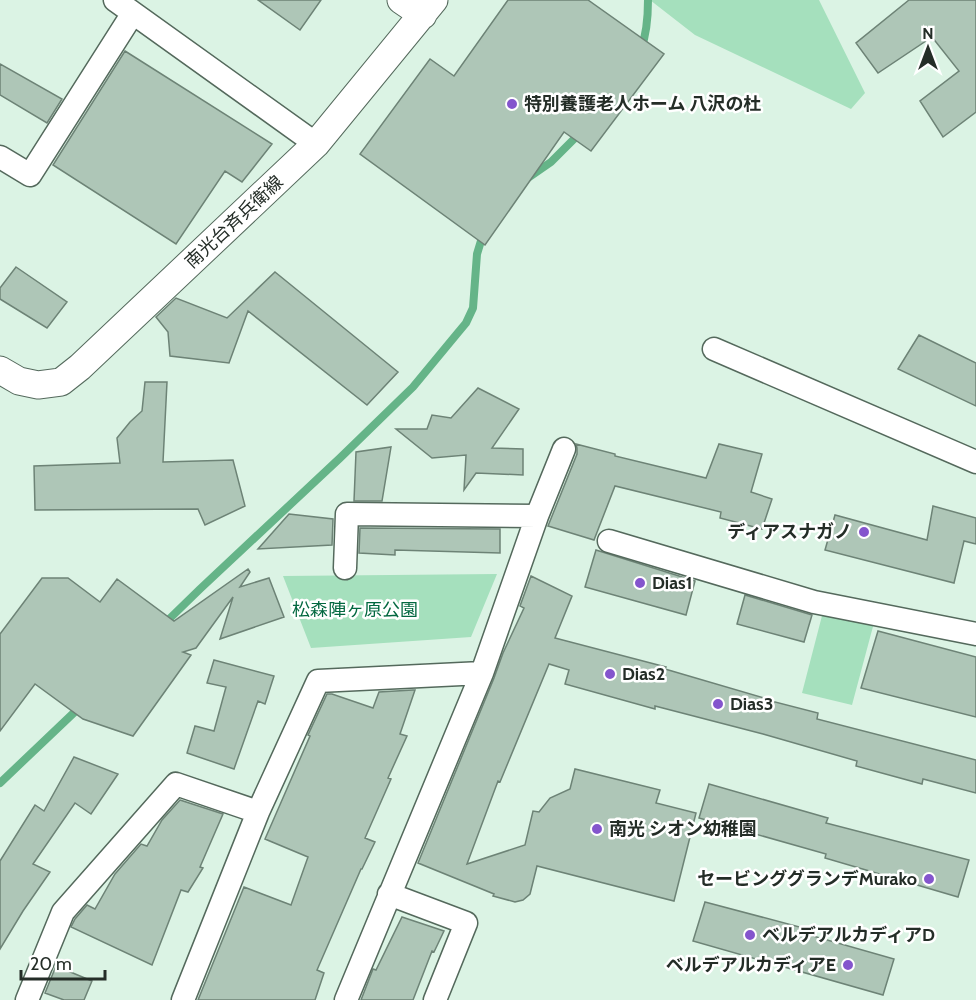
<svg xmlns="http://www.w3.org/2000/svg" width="976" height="1000" viewBox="0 0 976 1000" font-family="Cabin,'Noto Sans JP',sans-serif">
	<rect width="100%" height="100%" fill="#dbf3e4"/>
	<path fill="#a5e0bd" d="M650,0H819L865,93L851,109L695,35Z
		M497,574L471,637L311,648L283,576Z
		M824,608L875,619L852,705L802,693Z"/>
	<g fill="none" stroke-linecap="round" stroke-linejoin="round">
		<path stroke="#65b488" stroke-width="8" d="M641,49C647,33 648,17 648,0
			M525,180L551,162L581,132
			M162,626L200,589L340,458L413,387L456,335L466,323L473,308L477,254L484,231
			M0,783L82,705"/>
	</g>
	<path fill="#aec6b7" stroke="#6d8376" stroke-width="1.5" d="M258,0H321L300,30Z
		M508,0H588L664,54L591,151L564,132L485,245L360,154L430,59L454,76Z
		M909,0H976V112L943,137L920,101L959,71L932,37L878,73L856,43Z
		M125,51L272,144L242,182L225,171L176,244L53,165Z
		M0,64L62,99L47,123L0,95Z
		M16,267L67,302L47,328L0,299V288Z
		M275,272L398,372L367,405L248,311L229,363L170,356L168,332L156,317L176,298L227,318Z
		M919,335L976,363V406L898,369Z
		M145,382H167L163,462L233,460L245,506L205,525L198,509L35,510L34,466L120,463L117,438L130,422L142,411Z
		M478,388L519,409L492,448L523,449V475L476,473L464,490L466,455L432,458L396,429H427L432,415L451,418Z
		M576,444L615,454V456L706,478L719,444L762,454L751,492L772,499L762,529L720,518L721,512L615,486L594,540L548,526L577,454V448Z
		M391,447L382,501H354L356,452Z
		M933,506L976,518V544L964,541L954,583L825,550L835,515L927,540Z
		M289,514L333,519L332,545L258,549Z
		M360,528L500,529V553L395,550V555L359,553Z
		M596,550L695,581L686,615L585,587Z
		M248,569L250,572L240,587L269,578L284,617L220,639L233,597L196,648L183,652L191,655L133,736L83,719L35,684L0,731V634L42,578H68L100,602L117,579L174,621Z
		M531,576L572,596L555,638L666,667L665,669L771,700V701L818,713L817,719L976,760V793L923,779L922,784L856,766L857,761L763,734L655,706V709L565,684L569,670L549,664L500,782L498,781L467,864L525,845L533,811L539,812L550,798L570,789L575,769L660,790L656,803L696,813L674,901L537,866L530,894L523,900L515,902L493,896L494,894L418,863L494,678L503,653L524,608L520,606Z
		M745,595L812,615L804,642L737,624Z
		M878,631L976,657V717L861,688Z
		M214,660L274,676L265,704L258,701L234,769L187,753L195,726L214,731L226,687L207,683Z
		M413,690H415L400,734L407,736L388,778L391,779L365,838L375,842L362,869H361L317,970L324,973L315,1000H198L244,887L291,905L308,857L265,839L310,736L308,735L327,694H332L373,708L379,692Z
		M74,757L118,774L91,814L75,803L33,864L50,872L23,911L0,949V861L35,805L44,811Z
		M709,784L828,818L826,823L969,860L958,897L825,858L826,854L699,818Z
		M180,800L223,814L200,867L203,868L188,892L181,890L152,965L71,927L75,919L87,905L95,909L115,874L141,844L147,846L162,820Z
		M705,902L807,929L806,934L894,959L883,995L693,941Z
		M402,917L444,931L434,952L432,951L413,1000H361L373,969L376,970Z
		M56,966L92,981L84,1000H64L45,993Z"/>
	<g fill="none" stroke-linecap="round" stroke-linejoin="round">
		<g stroke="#54695c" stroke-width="25">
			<path id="minor" d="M115,0L316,144
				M0,157L30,175L133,13
				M714,349L976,462
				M609,541L814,602L976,634
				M345,568L347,514L537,516
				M389,894L466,923L435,1000
				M27,1000L63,912L176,784L258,812
				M183,1000L258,812L318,681L482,673
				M346,1000L482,673L537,516L564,449"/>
		</g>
		<g stroke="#54695c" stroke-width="29">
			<path id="tertiary" d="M401,0L423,15
				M0,370L19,381L38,385L61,382L80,367L316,144L434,0"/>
		</g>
		<use href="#minor" stroke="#fff" stroke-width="22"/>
		<use href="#tertiary" stroke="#fff" stroke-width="27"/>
	</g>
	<g fill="#8455cd" stroke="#fff" stroke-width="2">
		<circle cx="512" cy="104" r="6"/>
		<circle cx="864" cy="532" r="6"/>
		<circle cx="640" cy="583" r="6"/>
		<circle cx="610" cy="674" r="6"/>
		<circle cx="718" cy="704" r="6"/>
		<circle cx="597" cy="829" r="6"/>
		<circle cx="929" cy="879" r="6"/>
		<circle cx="750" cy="935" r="6"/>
		<circle cx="848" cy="965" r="6"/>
	</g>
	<g text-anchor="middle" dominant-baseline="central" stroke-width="5" stroke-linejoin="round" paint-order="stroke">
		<g font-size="18" font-weight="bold" fill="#242d27" stroke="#fff" text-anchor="start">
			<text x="524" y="104">特別養護老人ホーム 八沢の杜</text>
			<text x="852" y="532" text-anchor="end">ディアスナガノ</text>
			<text x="652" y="583">Dias1</text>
			<text x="622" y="674">Dias2</text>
			<text x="730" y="704">Dias3</text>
			<text x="609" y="829">南光 シオン幼稚園</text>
			<text x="917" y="879" text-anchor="end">セービンググランデMurako</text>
			<text x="762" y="935">ベルデアルカディアD</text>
			<text x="836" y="965" text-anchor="end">ベルデアルカディアE</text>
		</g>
		<g font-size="18" fill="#242d27" stroke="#fff">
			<text transform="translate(234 222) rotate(-43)">南光台斉兵衛線</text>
		</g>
		<g font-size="18" fill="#036840" stroke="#fff">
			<text x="355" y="610">松森陣ヶ原公園</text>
		</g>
	</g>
	<g transform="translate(928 48)" stroke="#ffffff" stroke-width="4.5" paint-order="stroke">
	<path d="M0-4.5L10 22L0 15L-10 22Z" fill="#242d27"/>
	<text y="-9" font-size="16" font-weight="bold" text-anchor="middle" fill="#242d27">N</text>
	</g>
	<path d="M21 970v9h84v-9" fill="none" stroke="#242d27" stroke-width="3"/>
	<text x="30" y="970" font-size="18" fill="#242d27" stroke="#ffffff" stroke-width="4.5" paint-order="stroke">20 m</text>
</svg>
